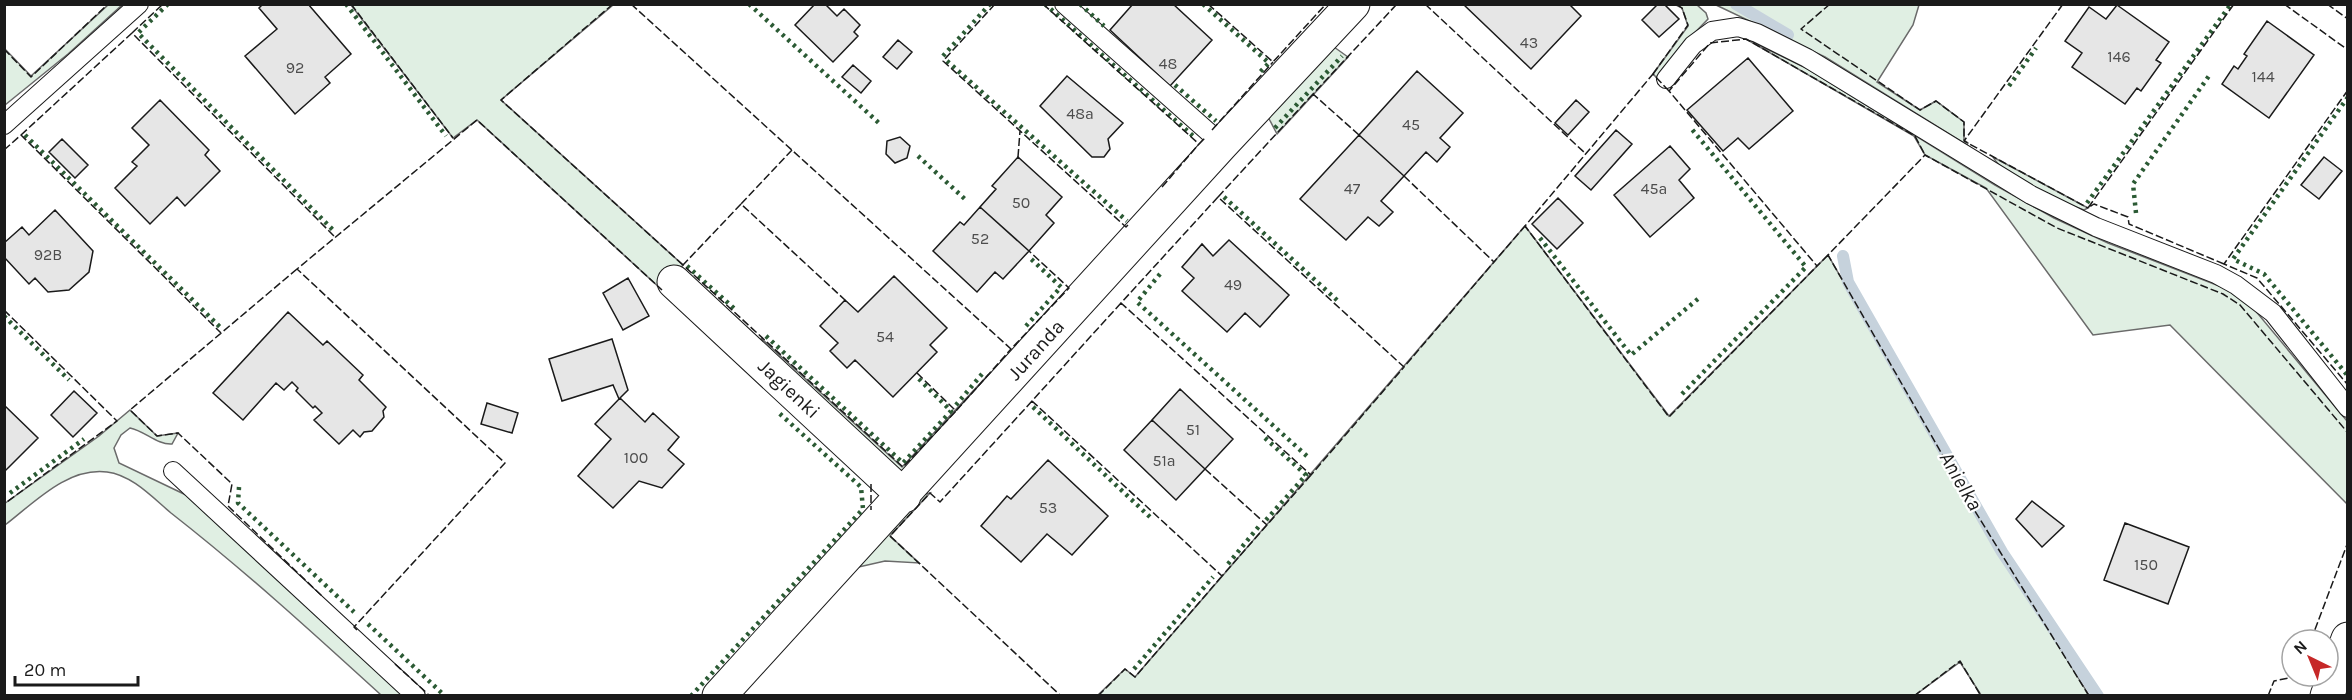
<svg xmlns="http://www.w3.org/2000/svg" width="2352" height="700" viewBox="0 0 2352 700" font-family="Karla,sans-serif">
	<rect width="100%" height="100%" fill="#fff"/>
	<path fill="#e0efe3" stroke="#6a6a6a" stroke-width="1.5" d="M108,5H122L68,54L5,105V49L31,76Z
		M351,5H613L501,100L683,265L662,290L477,120L453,138Z
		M1676,5H1697L1706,13L1708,19L1680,48L1658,79L1653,74L1688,26L1682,8Z
		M1716,5H1919L1913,25L1877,82L1920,110L1936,101L1964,122V140L1968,143L1967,145L1825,57Z
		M1746,39L1808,69L1995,185L2054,218L2108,243L2227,289L2254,309L2347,421V504L2170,325L2093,335L1986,188L1925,155L1914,136Z
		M1334,47L1348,57L1277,134L1267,115Z
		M1993,157L2088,208L2084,210C2063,203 2002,175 1993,157Z
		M1525,226L1669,416L1828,255L1970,503L2089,695H1981L1960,662L1914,696L1098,695L1125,669L1135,677Z
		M761,338L902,467L988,375L990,382L900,476L768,354Z
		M130,410L157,436L178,433L172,444C157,445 145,431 130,428L121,435L114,448L119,463L186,495L403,695H381C313,633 244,570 171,513C153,498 132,475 107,472C67,467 34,503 5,525L4,504L99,436Z
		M930,493L890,536L919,563L885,561L850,569L917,496Z"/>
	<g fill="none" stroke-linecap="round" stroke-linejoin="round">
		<path stroke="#c6d2dc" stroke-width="12" d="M1736,4L1788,35
			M1843,256L1848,282L2002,552L2098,696"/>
	</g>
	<path fill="#e6e6e6" stroke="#1a1a1a" stroke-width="1.5" d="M263,4H308L351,54L325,77L330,83L295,114L245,56L277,29L259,8Z
		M815,4H825L837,16L844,9L860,25L854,32L858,36L833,62L795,25Z
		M1133,4H1173L1212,40L1170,86L1110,30Z
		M1463,4H1569L1581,16L1531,69Z
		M1658,4H1664L1679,19L1659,37L1642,20Z
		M2117,5L2169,42L2156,60L2161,63L2141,91L2137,88L2125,104L2072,67L2082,53L2065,41L2089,7L2106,19Z
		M2267,21L2314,55L2269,118L2222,84L2234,66L2238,69L2247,56L2244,54Z
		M898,40L912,52L897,69L883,57Z
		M1748,58L1793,111L1749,149L1738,138L1723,151L1687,110Z
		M853,65L871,81L861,93L842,77Z
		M1417,71L1463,113L1440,138L1450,147L1437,162L1426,152L1404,176L1359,135Z
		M1067,76L1123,123L1108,139L1110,149L1104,157H1092L1040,106Z
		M160,100L209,150L205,155L220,171L185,206L177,197L150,224L115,188L137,166L132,162L149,145L132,128Z
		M1576,100L1589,112L1568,135L1555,123Z
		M1616,130L1632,144L1591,190L1575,176Z
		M1359,135L1404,176L1381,201L1393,212L1379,226L1368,217L1346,240L1300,199Z
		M900,137L910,146L907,158L895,163L886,154L887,141Z
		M62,139L88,165L75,178L49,152Z
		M1670,146L1690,169L1679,180L1694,198L1650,237L1614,195Z
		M1018,157L1062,197L1046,215L1054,223L1029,251L980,207L996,189L992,186Z
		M2324,157L2342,171L2319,199L2301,185Z
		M1558,198L1583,223L1557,249L1532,224Z
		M980,207L1029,251L1003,279L995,272L977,292L933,251L960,222L964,225Z
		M55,210L93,251L89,272L69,290L48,292L35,278L29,284L4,257V243L22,227L29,235Z
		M1229,240L1289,295L1260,327L1245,313L1227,332L1182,291L1194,278L1182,267L1202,244L1213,256Z
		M894,276L947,328L930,345L937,352L893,397L855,360L847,368L830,351L838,343L820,326L845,300L858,312Z
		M628,278L649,316L623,330L603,293Z
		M288,312L323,345L327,341L363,375L359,380L386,407L383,411L384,417L372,431L364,432L360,437L353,430L339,444L314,420L322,413L315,406L313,408L296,391L298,388L292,382L284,390L276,383L243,420L213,393Z
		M612,339L628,390L619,399L613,385L562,401L549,359Z
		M1180,389L1233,439L1205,469L1152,420Z
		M74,391L97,413L73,437L51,415Z
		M620,398L645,422L653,413L679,437L668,450L684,464L662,488L639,481L613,508L578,476L611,439L595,424Z
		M487,403L518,413L512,433L481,424Z
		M4,405L38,438L4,472Z
		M1152,420L1205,469L1176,500L1124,450Z
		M1048,460L1108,516L1072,555L1047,534L1021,562L981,526L1007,496L1011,499Z
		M2032,501L2064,526L2042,547L2016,519Z
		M2125,523L2189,547L2168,604L2104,580Z"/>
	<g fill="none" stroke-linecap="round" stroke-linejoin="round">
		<g stroke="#1a1a1a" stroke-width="20">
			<path id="service" d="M1064,4L1222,144
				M1666,79L1693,45L1712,31L1738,27L1757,33L1807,58L2031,195L2096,227L2216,274L2236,285L2273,313L2348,408
				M4,125L139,4
				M173,471L416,696"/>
		</g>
		<g stroke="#1a1a1a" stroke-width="35">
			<path id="minor" d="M674,282L904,496
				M719,696L1222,144L1353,4"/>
		</g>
		<g stroke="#1a1a1a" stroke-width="35">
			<path id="tertiary" d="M2327,696L2348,639"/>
		</g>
		<use href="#service" stroke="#fff" stroke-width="18"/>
		<use href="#minor" stroke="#fff" stroke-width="33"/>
		<use href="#tertiary" stroke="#fff" stroke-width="33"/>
		<path stroke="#2b5a34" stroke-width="4.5" stroke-dasharray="3 4.5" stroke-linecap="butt" d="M168,4L138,33L335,232
			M346,4L446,136
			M749,4L880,124
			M1045,4L1193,136
			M1080,4L1104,26
			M1203,4L1269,63L1259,73
			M943,56L990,4
			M947,61L1127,221
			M1175,85L1216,121
			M2009,86L2036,48
			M2348,97L2233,259L2264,274L2348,376
			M1275,128L1342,56
			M25,135L220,327
			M918,156L966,200
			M1224,197L1338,301
			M2087,203L2231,4
			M2136,213L2133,184L2211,73
			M1540,238L1631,355L1699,298
			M687,266L737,311
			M1160,274L1137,302L1309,458
			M4,316L69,380
			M1026,326L1061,287L1030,258
			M766,336L903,463L951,411L917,377
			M1682,394L1806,267L1690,127
			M956,405L982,374
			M1033,407L1151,518
			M1265,438L1306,475L1266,520
			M239,487L238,503L354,612
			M10,493L84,439
			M1228,564L1260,525
			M368,624L445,696
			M1134,669L1213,577
			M691,696L863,509L861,487L779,413"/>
		<path stroke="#1a1a1a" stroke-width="1.5" stroke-dasharray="8 3" stroke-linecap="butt" d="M351,4L453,138
			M613,4L501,100L683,265
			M631,4L1011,349L1069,288L1029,251
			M995,4L943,61L1126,227L1128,225
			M1043,4L1199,144L1206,137
			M1208,4L1273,62L1326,4
			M1425,4L1586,154
			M1830,4L1801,29L1920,110L1936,101L1964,122V140
			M2063,4L1964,141L2088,208
			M2284,4L2348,50
			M2327,4L2348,19
			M132,33L163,4
			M4,49L31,77L108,4
			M1653,74L1688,25L1682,8L1676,4
			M2348,90L2224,264L2257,278L2348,385
			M1669,91L1653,74L1525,226L1669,417L1817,266
			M1313,94L1218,197L1404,367L1494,262
			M1212,130L1273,62
			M21,135L132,33L335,237
			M1359,135L1313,94L1397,4
			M4,150L21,135L221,333
			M792,150L741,204L845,300
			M1018,157L1020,131
			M1404,176L1494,262L1525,226
			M1162,187L1199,144
			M1218,197L1121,303L1311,475L1404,367
			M741,204L683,265L903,467L956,411
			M1828,255L1817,266L1669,91L1710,43L1746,39L1915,136L1925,155
			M2224,264L2129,224L2128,217L2094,204L2088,208L2234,4
			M297,269L130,410L157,436L178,433L229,481L232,484L228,506L322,596
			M1121,303L1032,401L1222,576L1311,475
			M4,310L117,421L4,504
			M917,373L956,411L1011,349
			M1032,401L940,502L930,493L890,536L1061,696
			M1205,469L1267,525
			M871,484V510
			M357,630L354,627L505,463L297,269L477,120L662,290
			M2311,640L2348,542
			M395,664L430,696
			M1098,696L1125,669L1135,677L1222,576
			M1914,696L1960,661L1981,696
			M2089,696L1970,503L1828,255L1925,155L2057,228L2223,294L2240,305L2348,433
			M2268,696L2274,681L2298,676"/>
	</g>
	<g text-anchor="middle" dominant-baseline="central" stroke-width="4.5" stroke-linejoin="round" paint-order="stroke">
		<g font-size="16" fill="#4d4d4d">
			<text x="1529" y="42">43</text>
			<text x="2119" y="56">146</text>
			<text x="1168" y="63">48</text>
			<text x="295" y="67">92</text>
			<text x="2263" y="76">144</text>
			<text x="1080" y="113">48a</text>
			<text x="1411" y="124">45</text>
			<text x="1352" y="188">47</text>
			<text x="1654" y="188">45a</text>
			<text x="1021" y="202">50</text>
			<text x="980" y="238">52</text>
			<text x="48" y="254">92B</text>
			<text x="1233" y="284">49</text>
			<text x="885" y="336">54</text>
			<text x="1193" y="429">51</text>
			<text x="636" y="457">100</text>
			<text x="1164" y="460">51a</text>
			<text x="1048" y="507">53</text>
			<text x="2146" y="564">150</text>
		</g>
		<g font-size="20" fill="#1a1a1a" stroke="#fff">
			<text transform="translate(1036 350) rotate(-48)">Juranda</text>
			<text transform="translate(789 389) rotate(43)">Jagienki</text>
		</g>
		<g font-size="21" font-style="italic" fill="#1a1a1a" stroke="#fff">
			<text transform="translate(1961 481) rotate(60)">Anielka</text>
		</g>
	</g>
	<rect width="2352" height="700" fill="none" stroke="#1a1a1a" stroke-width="12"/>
	<g transform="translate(2310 658) rotate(317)"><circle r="28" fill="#ffffff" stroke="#a3a3a3" stroke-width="1.5"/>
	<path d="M0-4.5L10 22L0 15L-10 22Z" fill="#c62828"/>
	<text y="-9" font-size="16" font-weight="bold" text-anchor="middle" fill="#1a1a1a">N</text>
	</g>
	<path d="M15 676v9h123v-9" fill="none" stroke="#1a1a1a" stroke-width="3"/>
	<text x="24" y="676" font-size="18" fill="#1a1a1a" stroke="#ffffff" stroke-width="4.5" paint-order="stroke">20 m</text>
</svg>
